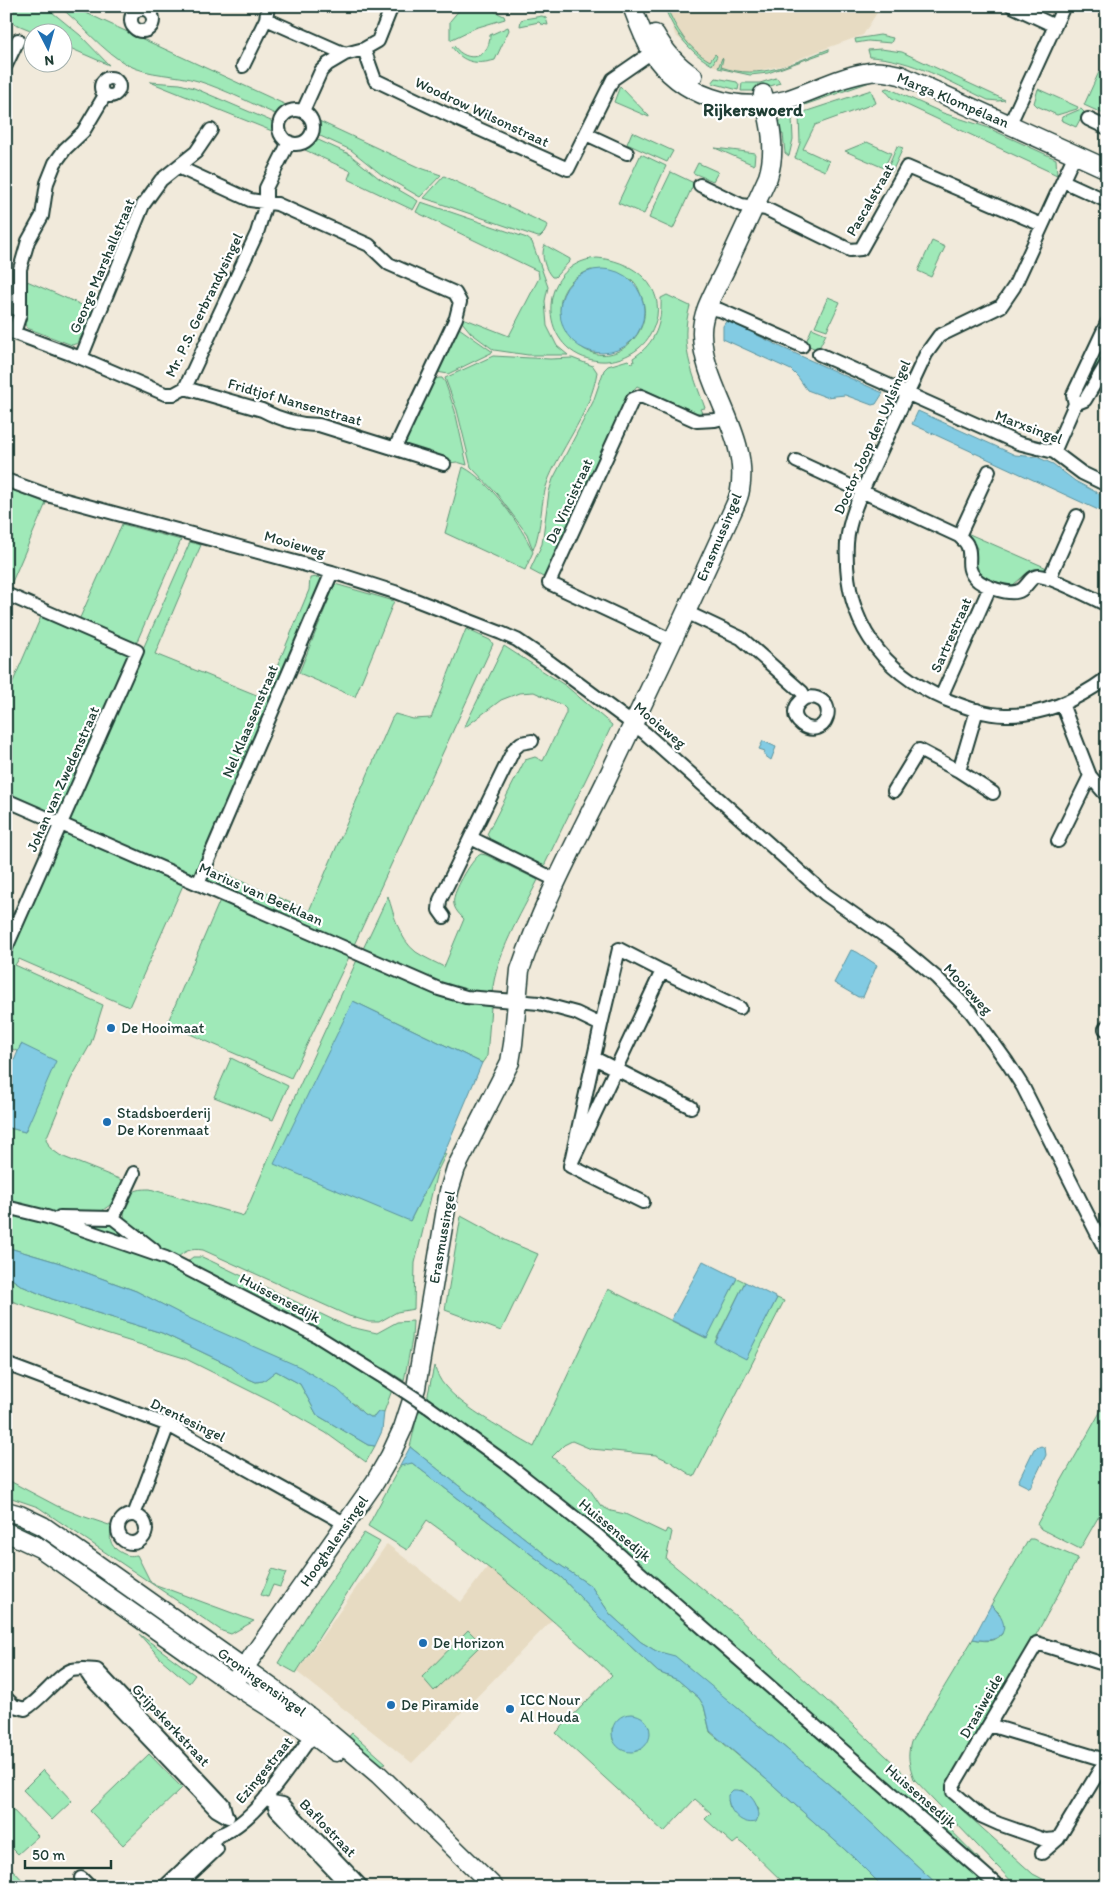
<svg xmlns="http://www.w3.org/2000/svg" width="1113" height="1893" viewBox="0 0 1113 1893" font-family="Itim,sans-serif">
	<rect width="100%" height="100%" fill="#f1eadb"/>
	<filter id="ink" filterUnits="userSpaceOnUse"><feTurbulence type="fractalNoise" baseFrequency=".02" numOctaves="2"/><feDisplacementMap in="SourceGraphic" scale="10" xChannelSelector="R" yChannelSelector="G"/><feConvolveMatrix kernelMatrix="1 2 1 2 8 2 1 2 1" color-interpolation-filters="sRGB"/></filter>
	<g filter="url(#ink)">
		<path fill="#e7dbc2" d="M666,6H877L878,11L863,35L816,52L785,65L748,73L714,66L675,35Z
			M387,1544L461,1602L492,1561L557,1615L412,1763L297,1672Z"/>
		<path fill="#9fe9b8" stroke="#5f9376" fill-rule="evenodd" d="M6,6H44L47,8L80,35L109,65L63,45L62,32H35L6,20Z
			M58,6H71L295,109L286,113L282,117C254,105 227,90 198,81C175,74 149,76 128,65C101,51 82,23 58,6Z
			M466,6H483L504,16L505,19L475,28L450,40V21L461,8Z
			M664,6H666C676,29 688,49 710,61L715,54L717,56L712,65C688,51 674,32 664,6Z
			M542,16L546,18L548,25L541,24L539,22L520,26L521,20L524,19Z
			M508,27L509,30L495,60C477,65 463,63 452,47L454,46C467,64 490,59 490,35Z
			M880,35L893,38L891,43L868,41L856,43L855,39Z
			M829,49V51L768,73L750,75L718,68L722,58L723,59L721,67C761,81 792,63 829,49Z
			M881,49L902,52L1005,100L998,101L988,100C950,82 912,59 870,57L868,50Z
			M1103,70L1107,72L1106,115L1084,105L1099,72Z
			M868,75L870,82L793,109L790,102Z
			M716,78L737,82L739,85L738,90L712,83Z
			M776,78L778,79L780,83L754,91H741L742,83H760Z
			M150,82L180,84L194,88L278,124L277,133Z
			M620,86L649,116V117L614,102Z
			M888,88L943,113L986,127L1056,159L1057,175L892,98L884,89Z
			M1038,89L1078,107L1077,109L1057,115L1037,106L1034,103Z
			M871,90L876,103L815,125L803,149L829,161L825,171L795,158L800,143L799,116L801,113Z
			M1081,109L1084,112L1076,127L1061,120L1062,117Z
			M792,118L793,139L789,156L785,153L783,134H779L778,122L785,119Z
			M319,121L418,167L441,175L420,197L382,175L351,150L318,135Z
			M632,132L673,151L667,162L627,144Z
			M316,139L349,154L380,179L418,201L413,210L348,179L351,171L305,150Z
			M867,142L891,153L884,168L845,151Z
			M897,146L903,148L892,172L887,170Z
			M715,148L755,153L754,165Z
			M641,154L666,166L644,214L618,203Z
			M698,163L718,172L713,181L693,173Z
			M671,172L694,183L673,229L649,218Z
			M444,176L548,225L544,233L540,237H538L424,198Z
			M421,202L527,238L532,242L548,287L545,301L547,326L557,346L568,355H528L494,350L471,333L462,322L463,318L509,336L539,278L538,271L416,212Z
			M932,241L945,247L931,277L918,271Z
			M545,245L570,259V261L555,277H552C545,270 540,254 545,245Z
			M597,258C628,260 662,281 657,316C654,329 649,340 639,348C628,357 613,362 600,361C536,356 534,264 597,258ZM591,270C600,272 624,276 632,280C635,282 639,289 640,293C648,310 645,328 631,342C584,388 522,295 591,270Z
			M27,281L93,310L78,343L72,345L27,328L25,324Z
			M667,295L690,306C679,344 692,372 705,408L700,409L702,413H697L637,386L631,393L545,578L530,570L542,544L549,492L553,479L593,402L604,370L608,366L628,360L631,363L634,362L633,358C656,343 662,323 661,298Z
			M828,297L840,302L827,330L815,326Z
			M459,328L493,352L448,374L437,372Z
			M812,328L826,334L818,350L805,344Z
			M1107,332V358L1083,396L1081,394Z
			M493,356L550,359L572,358L593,366L597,372C591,411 564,443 549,478C539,502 543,527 533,550L527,534L497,494L471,467L457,410L445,378Z
			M439,378H442L445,382L455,411L467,465L457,462L449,463L399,446L431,380Z
			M463,467C490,481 521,525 533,552L525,570L445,533Z
			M6,488L46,503L9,589L6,588Z
			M122,524L181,540L135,646L79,620Z
			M967,533L1047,568L1027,573L1013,585C1002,585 977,577 975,564C974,559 976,553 977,548Z
			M190,542L201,545L155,654L264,698L309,590L310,578L318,577L322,581L196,874L191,876L69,821V817Z
			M335,584L394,601L355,697L299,673Z
			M43,612L133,652L58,815H54L6,794V698Z
			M466,629L490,640L493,644L353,947L208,882L206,878L209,867L309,911L392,718L395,714L413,719L431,718Z
			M504,646L566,686L612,725L544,866L492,843L487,834L525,760L535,757L543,761L566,713V709L562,705L534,692L519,693L501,700L464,728Z
			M67,834L184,883L129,1007L19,959L15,965L103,1005L91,1043L71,1079L46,1139L50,1148L61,1156L127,1182L120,1189L110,1205L99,1213H56L6,1201V1127L25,1132L20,1046L19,1052L6,1046V959L55,846L59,838Z
			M481,854L486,855L538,880C520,916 496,954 492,994L468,993L422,977L362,951L388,896C394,915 399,939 416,952C425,958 435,962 444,967L464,919C458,913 452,907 454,898C455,889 473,857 481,854Z
			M220,900L349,957L291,1078L167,1024Z
			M357,960L470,1003L491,1007L487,1056L482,1063L353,1001L410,1221L444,1153L446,1154L437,1172L415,1263L414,1309L397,1312L379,1322H369L349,1316L203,1250C191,1248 184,1251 176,1259C165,1255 135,1235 128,1226C120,1216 125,1193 138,1190C141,1189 146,1189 150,1189L244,1216L295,1096Z
			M231,1058L288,1086L273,1120L214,1097Z
			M6,1209L86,1233L185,1272L308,1334L392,1390L384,1412H378L374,1417C365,1418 361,1411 356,1405L136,1291L60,1263L6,1247Z
			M461,1216L507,1241L538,1254L501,1331L445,1310Z
			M76,1220L113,1222L146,1246Z
			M193,1257H202L211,1261L346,1326L377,1333L397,1322L413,1321L412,1339L404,1381L387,1370L263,1302L188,1264L189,1260Z
			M6,1275L22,1286L52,1299L162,1333L229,1365L242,1376L256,1382L263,1381L276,1371L300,1384L317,1415L368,1445L375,1446L366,1462L326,1433L274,1403L184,1358L106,1334L6,1299Z
			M737,1278L745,1282L715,1342L746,1358L777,1298L784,1301L694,1477L671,1462L656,1455L591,1449L572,1441L564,1445L552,1457L588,1487L601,1506L611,1511L625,1514L665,1533L667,1529L672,1532L666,1559L736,1616L900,1769L907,1782L922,1801L1007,1887H1003L661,1581L557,1494L427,1399L434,1366C437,1373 440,1381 445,1386C463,1408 508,1432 534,1447L608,1289L706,1338Z
			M1107,1400V1502L1080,1549L1041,1529L1037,1524Z
			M420,1404L545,1497L993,1887H940L838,1792L764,1730L675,1657L656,1651L641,1642L610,1614L591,1586L551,1559L410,1447Z
			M408,1463H412L562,1578L597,1615L658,1672L678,1680L699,1698L704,1706L710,1732L773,1785L853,1857L883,1887H788L745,1845L738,1840L733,1844L705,1819L711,1813L695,1799L664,1832L556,1733L612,1675C562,1628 512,1583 456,1544L457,1542L427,1520L407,1550L368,1526L400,1466ZM641,1717C653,1727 652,1742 638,1750L613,1740L612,1728ZM741,1790L750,1796L759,1810L730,1808L728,1800Z
			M6,1479L57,1506L82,1516L112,1526C109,1539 109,1546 122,1553C128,1556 130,1556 137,1555L151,1583L254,1621L231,1634L222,1631L38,1507L6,1496Z
			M6,1515L25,1521L213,1650L205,1661L6,1528Z
			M364,1533L380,1542L296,1673L278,1663L306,1617Z
			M6,1537L22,1543L201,1667L198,1672L32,1554L6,1542Z
			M1029,1539H1033L1078,1558L951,1790L952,1801L1033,1874L1058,1887H1017L914,1779C909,1765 907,1756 911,1742L973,1639C983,1641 994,1643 1002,1634L1000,1614L991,1605Z
			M272,1569L286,1573L280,1587L273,1585L268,1597L261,1595Z
			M468,1630L482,1644L434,1691L422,1677Z
			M139,1634L195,1675L189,1683L161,1659Z
			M352,1733L386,1763L378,1766L346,1740Z
			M149,1754L182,1788L123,1845L90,1811Z
			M43,1770L72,1801L52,1820L23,1790Z
			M8,1805L38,1836L18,1854L6,1842V1806Z
			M11,1868L29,1887H6V1872Z"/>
		<path fill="#82cbe3" stroke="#5a929d" d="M560 311a42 42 0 1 1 84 0a42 42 0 1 1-84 0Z
			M727,320L783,348L883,393L876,404L872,405L845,395L826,397L807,390L798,377L791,370L723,339V326Z
			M918,411L1015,455L1037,457L1053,464L1075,481L1107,498V514L912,424Z
			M763,741L776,747L771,760L764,755L765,751L759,749Z
			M851,950L857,952L877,965L863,997H858L834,983Z
			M353,1001L482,1063L444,1153L410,1221L274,1164Z
			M21,1044L56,1061L25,1132L6,1127V1080Z
			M6,1247L60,1263L136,1291L191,1319L300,1367L338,1390L364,1414L370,1417H374L378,1412H384L382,1431L375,1446L368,1445L317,1415L300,1384L276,1371L263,1381L256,1382L242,1376L229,1365L162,1333L52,1299L22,1286L6,1275Z
			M703,1261L737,1278L707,1338L671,1320Z
			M745,1282L777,1298L746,1359L715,1343Z
			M1041,1446L1045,1448L1046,1455L1030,1488L1018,1482L1034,1449Z
			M410,1447L551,1559L591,1586L610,1614L641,1642L656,1651L675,1656L764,1730L838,1792L940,1887H883L853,1857L773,1785L710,1731L704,1706L699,1698L678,1680L658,1672L597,1615L562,1578L412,1463L400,1466Z
			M991,1605C1015,1628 1003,1645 973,1639Z
			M612 1733a19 19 0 1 1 38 0a19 19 0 1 1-38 0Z
			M733,1790C748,1789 757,1801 759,1815L756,1822C740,1826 727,1809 728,1795Z"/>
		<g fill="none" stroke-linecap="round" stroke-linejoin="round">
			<g stroke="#1f3d34" stroke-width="16">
				<path id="street" d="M1012,6L1055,26
					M131 20a11 11 0 1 1 22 0a11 11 0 1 1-22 0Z
					M266,19L345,54L364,49L375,80L461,121L568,169L613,79L652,52
					M364,49L378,41L392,6
					M6,65L18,40
					M243,66L266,19L268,6
					M101 87a9 9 0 1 1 18 0a9 9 0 1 1-18 0Z
					M279 127a17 17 0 1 1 34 0a17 17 0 1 1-34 0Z
					M303,111L321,71L328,64L345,54
					M1014,115L1064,6
					M1088,119L1107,128
					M586,134L627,153
					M1075,154L1014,287L1001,306L939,336L926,354C910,389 894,423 878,457C866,484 849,513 847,543C843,618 878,670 947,700C965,707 986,715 1005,715C1043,716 1077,700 1107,678
					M178,167L250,200L277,204L369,245L389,264L455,293L460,302L456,318L395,448
					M1063,181L1107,201
					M700,185L741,205L766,209L850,250L861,249L907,167L1042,225
					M708,308L720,310L802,346
					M6,330L81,358L165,394H174L185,388L257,233L266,203V188L289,142
					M14,333L20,314V269L28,241L42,216L47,183L55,163L65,149L83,132L105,95
					M819,354L1018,443L1054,452L1082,473L1107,485
					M81,358L143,205L161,180L196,152L211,130
					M185,388L262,410C279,419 300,425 319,425L444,464
					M1075,404L1085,400L1107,363
					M1054,452L1075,404L1073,395L1107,323
					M796,461L959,536C962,539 966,542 967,545C973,556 964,566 975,578C982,586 1011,597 1021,590C1028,586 1030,576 1039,576C1051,577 1093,598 1107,605
					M6,480L47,495L332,572L395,592L501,633L517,640L551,663L645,733L825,894L899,946L937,978L971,1012L1007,1062L1023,1087L1107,1253
					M959,536L989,471
					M1049,579L1077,516
					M6,594L137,651L6,948
					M686,612L741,638L802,692L805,698C776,716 818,745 827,717C831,702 817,695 805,698
					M673,641L549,583L633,399L641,396L697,421L715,420L727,417
					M941,697L990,587
					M1062,704L1090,776L1107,796
					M959,771L977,710
					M894,791L919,750L959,771L993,793
					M6,800L439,989L466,997L539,1003L576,1013L601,1025L570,1166L662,971L619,949L601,1025
					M471,838L558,881
					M1058,841L1090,776
					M198,884L332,572
					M444,917L439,910L440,900L514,749L521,743L532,741
					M662,971L740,1008
					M1105,1029L1107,1026
					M594,1058L691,1107
					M570,1166L643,1202
					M6,1207L47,1217L166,1258L317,1336L386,1379
					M60,1217L113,1218L154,1250
					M113,1218L134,1173
					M6,1364L168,1425L346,1524
					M427,1406L506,1463L598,1536L999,1887
					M118 1529a14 14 0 1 1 28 0a14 14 0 1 1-28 0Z
					M134,1515L168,1425
					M1107,1665L1037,1643L953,1786V1792L981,1816L999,1824L1045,1840L1058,1839L1107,1758
					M84,1669L90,1678L216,1810L228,1817
					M6,1698L14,1706L25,1709C41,1700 59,1674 72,1670C79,1668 89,1670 97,1670L223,1804L226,1815
					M989,1725L1105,1760
					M266,1797L273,1802L283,1804L362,1887
					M273,1802L276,1810L349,1887
					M1042,1853L1058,1839
					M81,1878L90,1887
					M164,1887L219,1835C257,1822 293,1760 317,1729
					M177,1887L217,1849"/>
			</g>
			<g stroke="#1f3d34" stroke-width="21">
				<path id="secondary" d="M632,6C638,22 643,37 652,52C680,96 737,114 786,100C814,91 841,76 870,72C880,70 890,73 900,75L1107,169
					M655,34C664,50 677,66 693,76
					M6,1511L20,1515L43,1526L272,1688L320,1725L379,1775L494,1887
					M6,1532L40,1548L233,1684L313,1735L336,1752
					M233,1684L375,1482L390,1456L403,1428L416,1388L449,1191L456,1168L510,1062L513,1044L520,970C542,905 575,844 605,783C648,693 691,603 732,512C735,505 739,498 740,490C750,435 703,388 702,334C701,312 716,289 725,270C739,239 754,208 768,177C777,149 770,122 763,94"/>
			</g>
			<use href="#street" stroke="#fff" stroke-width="12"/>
			<use href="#secondary" stroke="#fff" stroke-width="18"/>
			<g stroke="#1f3d34" stroke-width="16" stroke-linecap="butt">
				<path id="street-bridge" d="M386,1379L427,1406"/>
			</g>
			<use href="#street-bridge" stroke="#fff" stroke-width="12"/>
		</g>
	</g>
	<g fill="#1f6fb2" stroke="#fff" stroke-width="2">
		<circle cx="111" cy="1028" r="5"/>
		<circle cx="107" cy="1122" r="5"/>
		<circle cx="423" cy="1643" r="5"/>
		<circle cx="391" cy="1705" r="5"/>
		<circle cx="510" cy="1709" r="5"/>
	</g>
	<g text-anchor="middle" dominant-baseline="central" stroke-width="4.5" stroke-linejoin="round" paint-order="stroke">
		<g font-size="15" fill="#1f3d34" stroke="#fff">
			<text transform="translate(953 100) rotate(23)">Marga Klompélaan</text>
			<text transform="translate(482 112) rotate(25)">Woodrow Wilsonstraat</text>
			<text transform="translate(870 200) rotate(-60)">Pascalstraat</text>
			<text transform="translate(102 266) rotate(-67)">George Marshallstraat</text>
			<text transform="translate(204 305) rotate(-64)">Mr. P.S. Gerbrandysingel</text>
			<text transform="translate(295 402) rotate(16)">Fridtjof Nansenstraat</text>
			<text transform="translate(1029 427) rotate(21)">Marxsingel</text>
			<text transform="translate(872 437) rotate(-66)">Doctor Joop den Uylsingel</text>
			<text transform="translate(569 501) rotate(-65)">Da Vincistraat</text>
			<text transform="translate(719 537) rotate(-67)">Erasmussingel</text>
			<text transform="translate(295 544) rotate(16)">Mooieweg</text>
			<text transform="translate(951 635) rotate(-66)">Sartrestraat</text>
			<text transform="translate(250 721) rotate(-67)">Nel Klaassenstraat</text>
			<text transform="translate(660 725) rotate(40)">Mooieweg</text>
			<text transform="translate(63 779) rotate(-66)">Johan van Zwedenstraat</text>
			<text transform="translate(261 894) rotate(24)">Marius van Beeklaan</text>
			<text transform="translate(968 989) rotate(47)">Mooieweg</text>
			<text transform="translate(442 1237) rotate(-80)">Erasmussingel</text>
			<text transform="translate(280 1298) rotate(28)">Huissensedijk</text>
			<text transform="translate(188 1420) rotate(26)">Drentesingel</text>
			<text transform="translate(615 1530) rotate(40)">Huissensedijk</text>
			<text transform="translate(334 1541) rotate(-55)">Hooghalensingel</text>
			<text transform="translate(262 1682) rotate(36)">Groningensingel</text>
			<text transform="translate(981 1706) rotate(-60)">Draaiweide</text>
			<text transform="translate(171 1725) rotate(47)">Grijpskerkstraat</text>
			<text transform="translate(264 1770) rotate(-51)">Ezingestraat</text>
			<text transform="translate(921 1796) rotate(41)">Huissensedijk</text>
			<text transform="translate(328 1828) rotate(46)">Baflostraat</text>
		</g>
		<g font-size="15" fill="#1f3d34" stroke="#fff" text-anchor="start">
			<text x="121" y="1028">De Hooimaat</text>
			<text x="117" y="1113">Stadsboerderij<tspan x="117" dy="17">De Korenmaat</tspan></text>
			<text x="433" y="1643">De Horizon</text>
			<text x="520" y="1700">ICC Nour<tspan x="520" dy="17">Al Houda</tspan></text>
			<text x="401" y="1705">De Piramide</text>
		</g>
		<g font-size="18" font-weight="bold" fill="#1f3d34" stroke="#fff">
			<text x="753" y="110">Rijkerswoerd</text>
		</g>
	</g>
	<rect width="1113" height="1893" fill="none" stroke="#fff" stroke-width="25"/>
	<rect x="12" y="12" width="1088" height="1868" fill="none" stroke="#1f3d34" stroke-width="2" filter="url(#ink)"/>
	<g transform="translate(48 48) rotate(174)"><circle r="24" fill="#ffffff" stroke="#a5b1ae"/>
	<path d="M0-4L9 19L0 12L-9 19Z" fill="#1f6fb2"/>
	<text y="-8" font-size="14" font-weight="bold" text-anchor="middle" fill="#1f3d34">N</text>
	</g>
	<path d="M25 1860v8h86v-8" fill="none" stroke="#1f3d34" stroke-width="2.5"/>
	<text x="32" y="1860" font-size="15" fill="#1f3d34" stroke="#ffffff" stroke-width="4" paint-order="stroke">50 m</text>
</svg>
